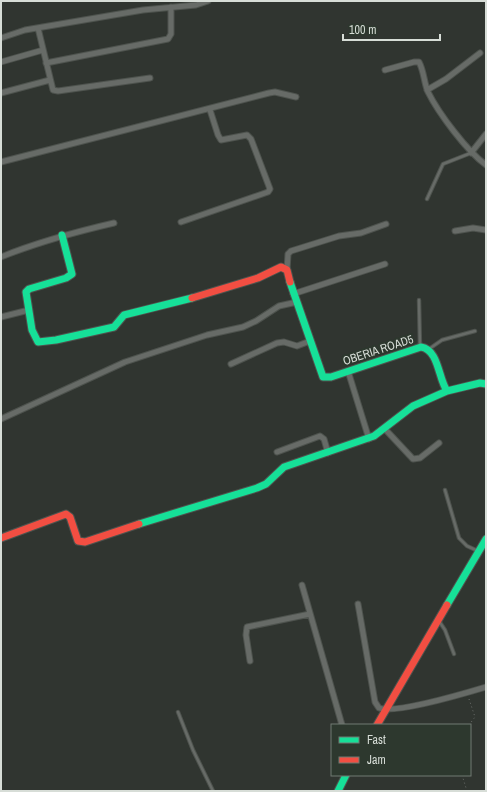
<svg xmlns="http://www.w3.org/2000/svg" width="487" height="792" viewBox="0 0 487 792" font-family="'Archivo Narrow',sans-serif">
	<rect width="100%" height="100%" fill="#303530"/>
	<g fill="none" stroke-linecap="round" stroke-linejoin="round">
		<g stroke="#4e534e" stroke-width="4.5">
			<path id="lane" d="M427,199L443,164L471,153
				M419,300L420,347
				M429,349L442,340L475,331
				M445,490L459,538L467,546L478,551
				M439,621L445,630L454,654
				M178,712L193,750L213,791"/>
		</g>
		<g stroke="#4e534e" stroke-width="7">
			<path id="street" d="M38,28L53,90L58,91L150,78
				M1,38L25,30L143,10L196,5L208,1
				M1,62L43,50
				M46,63L168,39L171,34V7
				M385,70L414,62H419C424,71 424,83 428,92C439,114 467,151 486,165
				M427,90L446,79L480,53
				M1,93L50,80
				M471,153L486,134
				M1,162L269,93L275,92L296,97
				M181,222L268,192L270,189L251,139L247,135L221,140L218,135L210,110
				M455,231L473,228L486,230
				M1,257C38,242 75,232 114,223
				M287,270L288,254L291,251L339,236L361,233L386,224
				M293,294L385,264
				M1,317L29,310
				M231,364L277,343L284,342L297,346L310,341
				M348,371L369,439
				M1,419L125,362L207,335L243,327L256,321L279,306L297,302
				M384,428L413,459L420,458L439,443
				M277,452L320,436L324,439L328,453
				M302,585L342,725
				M358,604L375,702L379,708C396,714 466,693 486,687
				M250,661L246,635L247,627L310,614"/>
		</g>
		<g stroke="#4e534e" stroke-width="9">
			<path id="fast" d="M62,235L72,274L66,278L29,289L26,292L32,330L38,342L56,340L114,327L124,315L192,298
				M290,282L323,377H331L421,347C439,350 438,378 447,391L480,383L486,384
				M139,524L257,488L266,484L284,467L374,436L413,406L447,391
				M447,605L486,539
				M338,791L346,775"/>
		</g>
		<g stroke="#4e534e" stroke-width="9">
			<path id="jam" d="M192,298L258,278L281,267L287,270L290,282
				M1,538L66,514L70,517L78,541L85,542L139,524
				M377,725L447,605"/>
		</g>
		<path stroke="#6c6f6c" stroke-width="1" stroke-dasharray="1 3" stroke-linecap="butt" d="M469,725L475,717L469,699
			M462,775L467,791"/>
		<use href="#lane" stroke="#676b67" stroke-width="2.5"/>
		<use href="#street" stroke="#676b67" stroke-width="5"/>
		<use href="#fast" stroke="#16e098" stroke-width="7"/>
		<use href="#jam" stroke="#f24e42" stroke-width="7"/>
	</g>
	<g text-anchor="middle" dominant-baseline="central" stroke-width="4" stroke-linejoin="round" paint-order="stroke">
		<g font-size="12" fill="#d7ddd7" stroke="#2d382e">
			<text transform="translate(378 350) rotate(-18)">OBERIA ROAD5</text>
		</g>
	</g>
	<rect width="487" height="792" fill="none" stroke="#d7ddd7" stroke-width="4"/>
	<rect x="331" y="724" width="140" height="52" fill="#2d382e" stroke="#717a72"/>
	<rect x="339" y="737" width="20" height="6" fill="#16e098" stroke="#717a72"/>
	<text x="367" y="744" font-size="12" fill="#d7ddd7">Fast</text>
	<rect x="339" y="757" width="20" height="6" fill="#f24e42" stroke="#717a72"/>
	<text x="367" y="764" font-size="12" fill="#d7ddd7">Jam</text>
	<path d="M343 34v6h97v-6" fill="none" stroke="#d7ddd7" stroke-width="2"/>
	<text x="349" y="34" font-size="12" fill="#d7ddd7" stroke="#2d382e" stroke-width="3" paint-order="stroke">100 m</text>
</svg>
